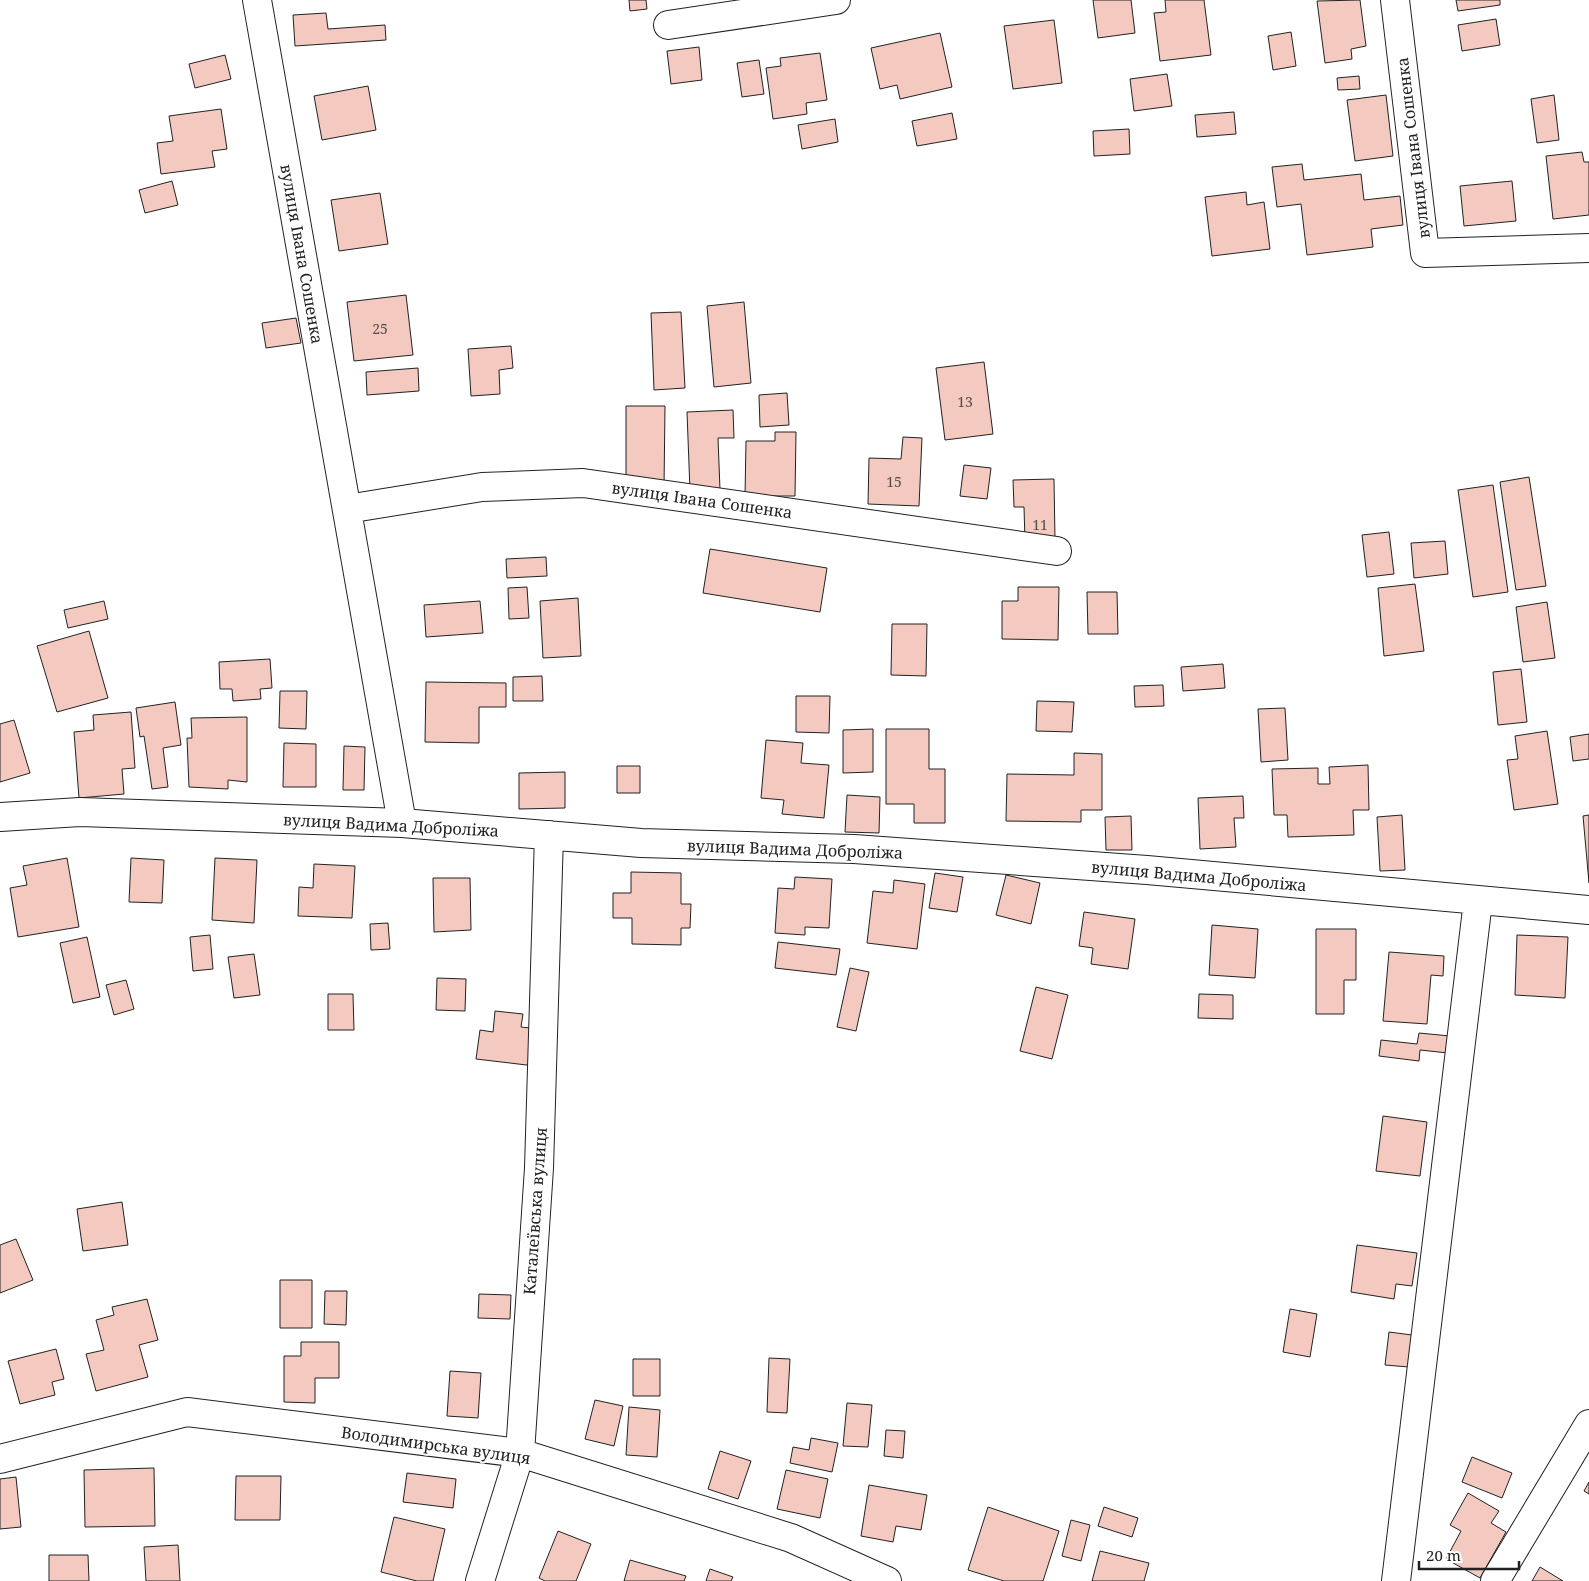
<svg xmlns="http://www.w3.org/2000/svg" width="1589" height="1581" viewBox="0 0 1589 1581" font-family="'Noto Serif',serif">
	<rect width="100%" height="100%" fill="#fff"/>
	<path fill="#f3c9c0" stroke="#222" d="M629,0H646L647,9L630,11Z
		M1093,0H1131L1135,33L1098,38Z
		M1165,0H1204L1211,55L1160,61L1154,13L1166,12Z
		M1360,0L1366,46L1351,49L1352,59L1325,63L1317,1Z
		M1456,0H1500V5L1458,11Z
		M326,13L328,29L385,25L386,40L295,46L293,15Z
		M1496,19L1500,45L1462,51L1458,25Z
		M1054,20L1062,83L1013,89L1004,26Z
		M1291,32L1296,66L1273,70L1268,36Z
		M940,33L952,87L900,99L897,85L880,89L871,48Z
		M699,47L702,80L671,84L667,51Z
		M820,53L827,100L806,103L807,114L773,119L766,68L781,66L780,58Z
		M225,55L231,79L195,88L189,64Z
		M759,60L764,94L742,97L737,63Z
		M1167,74L1172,106L1134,111L1130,79Z
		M1359,76L1360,89L1338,90L1337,78Z
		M368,86L376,130L322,140L314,96Z
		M1386,95L1393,156L1355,161L1347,100Z
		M1554,95L1559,140L1537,143L1531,99Z
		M221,109L227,149L212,151L215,167L161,174L157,143L173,141L169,116Z
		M1234,112L1236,134L1197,137L1195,115Z
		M952,113L957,139L917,146L912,121Z
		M835,119L838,142L802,149L798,125Z
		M1129,129L1130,154L1094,156L1093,131Z
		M1582,152L1584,162H1589V215L1553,219L1546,156Z
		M1302,164L1304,180L1361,174L1364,200L1400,196L1403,225L1371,229L1373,247L1307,255L1301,204L1277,207L1272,167Z
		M172,181L178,205L145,213L139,190Z
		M1512,181L1516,221L1464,226L1460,186Z
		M1246,192L1247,205L1264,202L1270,249L1212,256L1205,197Z
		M380,193L388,244L339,251L331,200Z
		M406,295L413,355L354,361L347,302Z
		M744,302L751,383L714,387L707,306Z
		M681,312L685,388L654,390L651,313Z
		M296,318L301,343L266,348L262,323Z
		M511,346L513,368L499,370L500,394L471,396L468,349Z
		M984,362L993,434L945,440L936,368Z
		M418,368L419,391L367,395L366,372Z
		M787,393L789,425L760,427L759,395Z
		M626,406H665L664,488L626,487Z
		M733,410L734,438H718L720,490L690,491L687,412Z
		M775,432H796L795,496H745L746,441H775Z
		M903,437L922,438L919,506L868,504L869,458L901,459Z
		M964,465L991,468L987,499L960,496Z
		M1529,477L1546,586L1516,590L1500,482Z
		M1054,479L1055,540L1025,541L1024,507H1014L1013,480Z
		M1493,485L1508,592L1473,597L1458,490Z
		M1389,532L1394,574L1367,577L1362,535Z
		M1445,541L1448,574L1414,578L1411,543Z
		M710,549L827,568L820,612L703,593Z
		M546,557L547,576L507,578L506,559Z
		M1415,584L1424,651L1384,656L1378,588Z
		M527,587L529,618L509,619L508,588Z
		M1018,587H1059L1058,640L1002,639V601H1018Z
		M1087,592H1117L1118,634H1088Z
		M578,598L581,656L543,658L540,601Z
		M104,601L108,619L68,628L64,610Z
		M480,601L483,633L426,637L424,605Z
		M1547,602L1555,658L1523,662L1516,607Z
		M892,624H927L926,676L891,675Z
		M89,631L108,698L57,712L37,646Z
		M270,659L272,688L260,689L261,699L233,701L232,689H220L219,662Z
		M1223,664L1225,688L1183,691L1181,667Z
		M1521,669L1527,722L1498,725L1493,672Z
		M542,676L543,701H513V677Z
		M426,682L506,683V707H479V743L425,742Z
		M1163,685L1164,706L1135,707L1134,686Z
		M280,691H307L306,729L279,728Z
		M796,696H830L829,733L796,732Z
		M1037,701L1074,702L1072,732L1036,731Z
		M175,702L181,745L163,748L168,787L152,789L144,736L140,737L136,708Z
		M1285,708L1288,760L1261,762L1258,709Z
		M131,712L135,768L122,769L124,794L79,798L74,732L94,730L93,715Z
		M247,717V782L228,780V789L189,787L187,738H192L191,718Z
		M14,720L30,773L0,782V724Z
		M873,729V772L843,773V730Z
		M886,729H929V769H945V823H914V804H886Z
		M1547,731L1558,804L1514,810L1507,760L1518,759L1515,736Z
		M1589,734V759L1573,761L1570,737Z
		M766,740L803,743L801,763L829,765L824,818L782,814L784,800L761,798Z
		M284,743L316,744V787H283Z
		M344,746L365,747L364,790H343Z
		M1074,753L1102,754V810H1081V822L1006,821L1007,774L1074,775Z
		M1368,765L1369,810H1353L1354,835L1288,837L1287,815H1274L1272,769L1318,768V784H1330L1329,767Z
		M617,766H640V793H617Z
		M565,772V808L519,809V773Z
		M847,795L880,797L879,833L845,832Z
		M1243,796L1244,818H1234L1236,847L1200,849L1198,798Z
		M1402,815L1405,870L1380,871L1377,817Z
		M1589,815V883L1583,816Z
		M1131,816L1132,850H1106L1105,817Z
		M67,858L79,927L18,937L10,888L27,885L23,866Z
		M131,858L164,860L162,903L129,902Z
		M215,858L257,860L254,923L212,920Z
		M314,864L355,866L352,918L298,916L299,887L313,888Z
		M631,872L681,873V904H691L690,928H681V945L632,944V918H613V893H631Z
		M935,873L963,877L957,912L929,908Z
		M1006,875L1040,883L1031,924L996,915Z
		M795,877L832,879L829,928L805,927V935L775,933L778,888L794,889Z
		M433,878H470L471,930L434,932Z
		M894,880L925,884L917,949L867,943L873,891L893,893Z
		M1084,912L1135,919L1128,969L1091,964L1093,948L1079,946Z
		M388,923L390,949L371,950L370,924Z
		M1212,925L1258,929L1255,978L1209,975Z
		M1316,929H1356V980H1344V1014H1316Z
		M210,935L213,969L193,971L190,937Z
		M1517,935L1568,937L1565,998L1515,995Z
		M87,937L100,997L73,1003L60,943Z
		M778,942L840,949L836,975L775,968Z
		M1389,952L1444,956L1443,976L1431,975L1427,1024L1383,1021Z
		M254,954L260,995L234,998L228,957Z
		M850,968L869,972L856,1031L837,1027Z
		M437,978L466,979L465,1011L436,1010Z
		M126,980L134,1009L114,1015L106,985Z
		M1036,987L1068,995L1052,1059L1020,1051Z
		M328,994H353L354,1030H328Z
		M1199,994L1233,995V1019L1198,1018Z
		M495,1011L523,1014L521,1027L539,1029L535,1066L476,1059L480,1030L493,1032Z
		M1419,1033L1450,1036L1448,1053L1420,1050L1419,1061L1379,1056L1381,1040L1417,1044Z
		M1383,1116L1427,1122L1420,1176L1376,1171Z
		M122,1202L128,1245L83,1251L77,1209Z
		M16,1239L33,1280L0,1293V1245Z
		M1357,1245L1417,1253L1412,1286L1396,1284L1394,1299L1351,1292Z
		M280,1280H312V1328H280Z
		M325,1291H347L346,1325L324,1324Z
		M479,1294L511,1295L510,1319L478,1318Z
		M147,1299L158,1340L139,1345L148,1377L96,1391L86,1354L104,1350L96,1320L114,1315L112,1307Z
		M1290,1309L1317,1314L1310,1357L1283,1352Z
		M1389,1332L1412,1335L1409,1367L1385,1365Z
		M301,1342H339V1378H315V1403L284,1402V1356H301Z
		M56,1349L64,1379L52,1382L55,1395L20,1404L8,1361Z
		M769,1358L790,1359L787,1413L767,1412Z
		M633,1359H660V1396H633Z
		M450,1371L481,1373L478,1418L447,1416Z
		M595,1400L623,1406L614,1446L585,1439Z
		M847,1403L872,1405L868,1447L843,1446Z
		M629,1407L660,1410L657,1457L626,1455Z
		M886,1430L905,1431L903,1458L884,1456Z
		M811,1438L838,1443L832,1472L790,1463L793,1447L809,1450Z
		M720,1451L751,1461L738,1499L708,1489Z
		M1472,1457L1512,1473L1502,1498L1462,1482Z
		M154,1468L155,1526L85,1527L84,1470Z
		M786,1470L828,1479L820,1518L777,1509Z
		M407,1473L456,1479L453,1508L403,1502Z
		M236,1476H281L280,1520H235Z
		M16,1477L21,1527L0,1529V1479Z
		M1589,1482V1494L1584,1491Z
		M869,1485L927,1495L921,1530L896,1526L893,1542L861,1536Z
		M1468,1493L1499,1511L1491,1523L1506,1532L1480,1578L1446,1559L1461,1531L1450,1525Z
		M988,1507L1059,1531L1043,1581H1004L968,1570Z
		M1104,1507L1138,1518L1132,1537L1098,1526Z
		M394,1517L445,1529L433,1581H417L381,1572Z
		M1071,1520L1090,1525L1081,1561L1062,1556Z
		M558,1531L591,1544L576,1581H545L539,1578Z
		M178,1545L180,1581H146L144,1547Z
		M1100,1551L1149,1563L1144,1581H1092Z
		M49,1555H88L89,1581H49Z
		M630,1560L686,1576L684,1581H624Z
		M1540,1567L1563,1581H1532Z
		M710,1569L733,1577L731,1581H706Z"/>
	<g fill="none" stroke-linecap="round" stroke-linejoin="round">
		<g stroke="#222" stroke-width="30">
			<path id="minor" d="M257,0L402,823
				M1395,0L1425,253L1589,248
				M668,25L836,0
				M347,509L482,487L583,483L1057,551
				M0,817L80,812L402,823L641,843L854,849L1147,870L1589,910
				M0,1459L187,1412L520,1453L791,1538L887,1581
				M480,1581L520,1453L539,1168L549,835
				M1396,1581L1478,901
				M1495,1581L1589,1424"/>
		</g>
		<use href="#minor" stroke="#fff" stroke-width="28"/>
	</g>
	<g text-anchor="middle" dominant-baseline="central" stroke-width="4" stroke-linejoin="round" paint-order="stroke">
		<g font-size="14" fill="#564c4a">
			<text x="380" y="328">25</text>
			<text x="965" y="401">13</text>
			<text x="894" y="481">15</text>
			<text x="1040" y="524">11</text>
		</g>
		<g font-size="16" fill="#222" stroke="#fff">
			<text transform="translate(1413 148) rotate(-97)">вулиця Івана Сошенка</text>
			<text transform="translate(302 254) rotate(80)">вулиця Івана Сошенка</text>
			<text transform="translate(702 500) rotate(8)">вулиця Івана Сошенка</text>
			<text transform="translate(391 825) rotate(3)">вулиця Вадима Доброліжа</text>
			<text transform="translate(795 849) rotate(2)">вулиця Вадима Доброліжа</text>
			<text transform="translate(1199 876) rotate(5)">вулиця Вадима Доброліжа</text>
			<text transform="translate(535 1211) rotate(-86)">Каталеївська вулиця</text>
			<text transform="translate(436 1445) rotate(8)">Володимирська вулиця</text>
		</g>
	</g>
	<path d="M1419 1561v8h100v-8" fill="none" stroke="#222222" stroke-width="2.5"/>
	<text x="1426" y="1561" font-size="15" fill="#222222" stroke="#ffffff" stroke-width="4" paint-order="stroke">20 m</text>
</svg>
